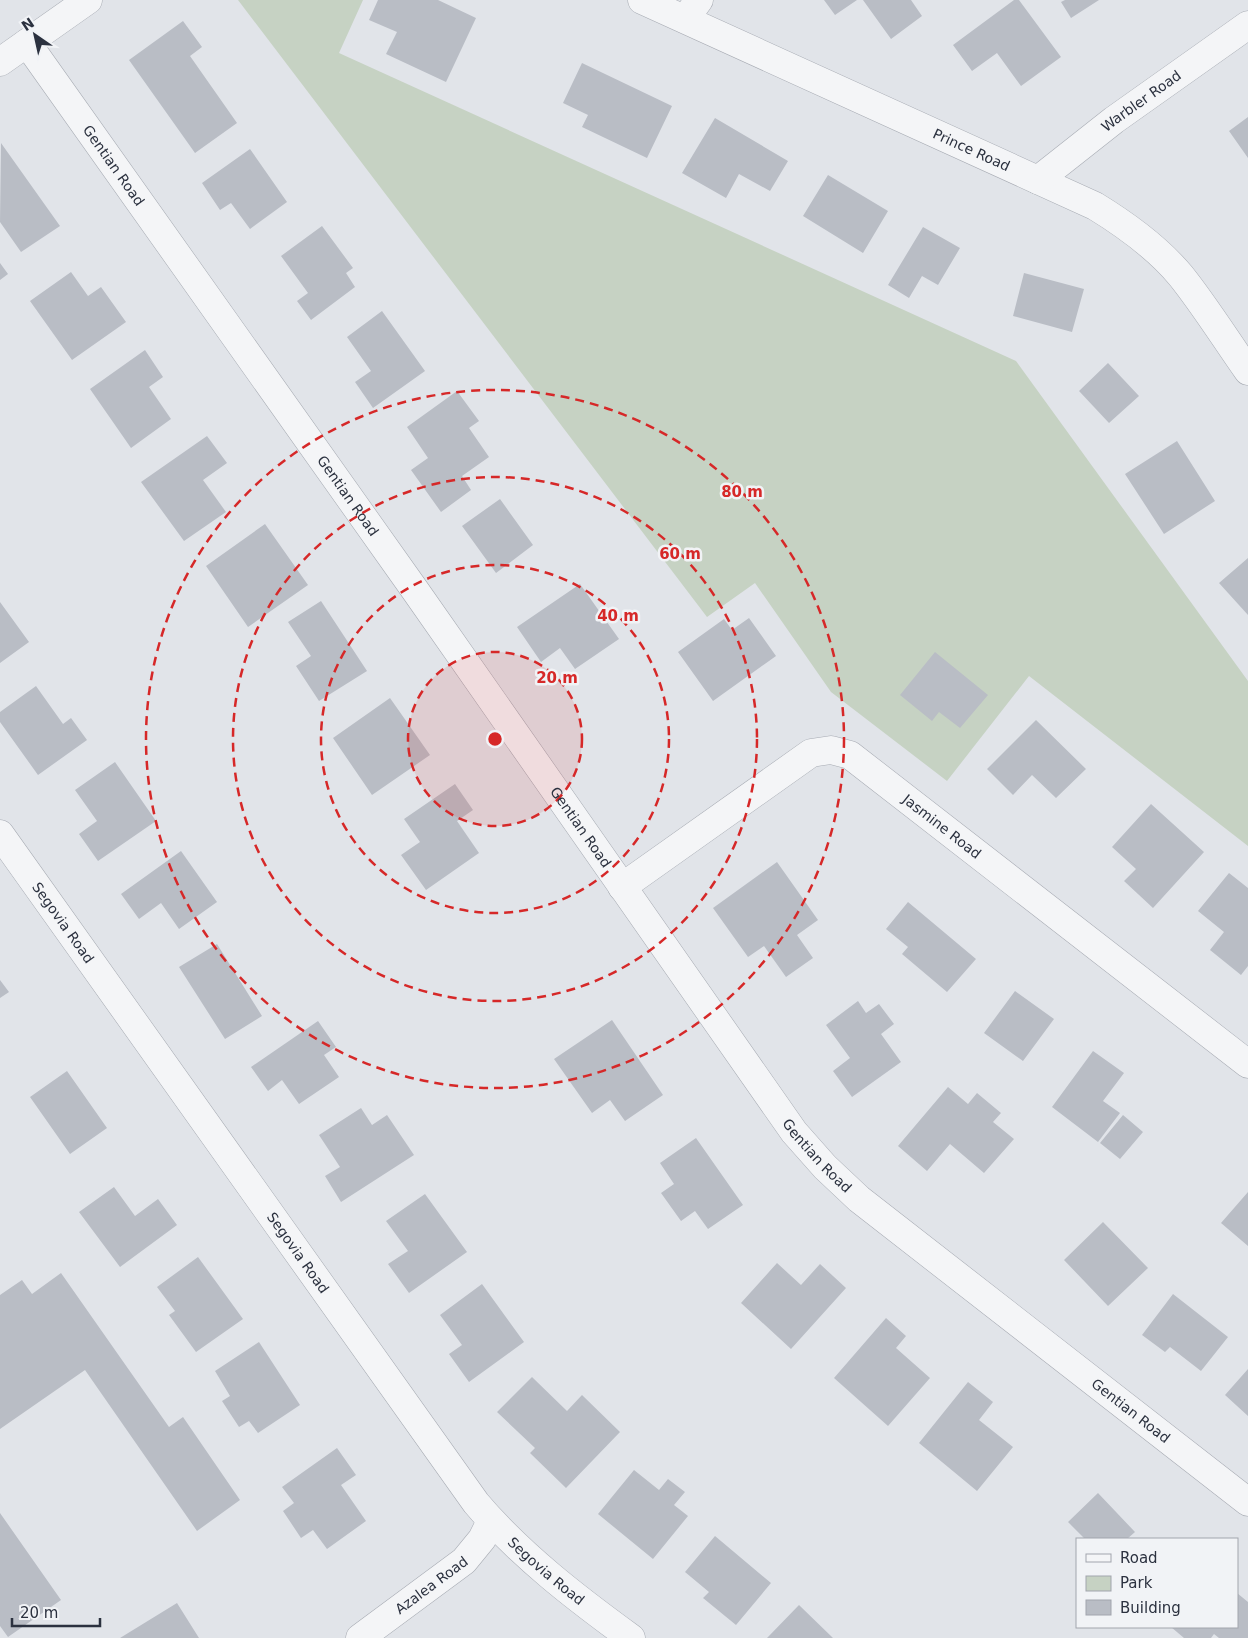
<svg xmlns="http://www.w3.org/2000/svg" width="1248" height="1638" viewBox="0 0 1248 1638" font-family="'DejaVu Sans',sans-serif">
	<rect width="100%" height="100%" fill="#e1e4e9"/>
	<path fill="#c6d2c3" d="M238,0H363L339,53L1016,361L1248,681V846L1029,676L947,781L831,692L755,583L707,617Z"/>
	<path fill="#b9bdc5" d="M378,0H438L476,18L446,82L386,54L397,32L369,20Z
		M824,0H857L835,15Z
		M863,0H911L922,16L891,39Z
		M1014,0H1019L1061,57L1021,86L997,53L972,71L953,45Z
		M1065,0H1099L1071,18L1061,2Z
		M183,21L202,47L190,56L237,123L195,153L129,60Z
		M582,63L672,106L647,158L582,127L588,115L563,103Z
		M1248,117V158L1229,131Z
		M715,118L788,161L770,191L739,174L726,198L682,173Z
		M1,143L60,226L21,252L0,222Z
		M250,149L287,202L250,229L231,203L220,210L202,183Z
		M828,175L888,211L863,253L803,216Z
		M322,226L353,268L346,273L355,287L311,320L297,301L308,293L281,256Z
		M923,227L960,248L938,285L922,276L909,298L888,285Z
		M0,263L8,274L0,280Z
		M71,272L88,296L101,287L126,322L72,360L30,301Z
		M1024,273L1084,289L1072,332L1013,316Z
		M382,311L425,371L373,408L355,382L371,371L347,337Z
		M145,350L163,377L149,387L171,419L131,448L90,389Z
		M1108,363L1139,396L1109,423L1079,391Z
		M457,391L479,421L469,428L489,457L462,476L471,490L441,512L411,470L428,458L407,427Z
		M207,436L227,463L203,480L226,512L184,541L141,482Z
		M1177,441L1215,501L1164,534L1125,474Z
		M500,499L533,545L496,573L462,526Z
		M265,524L308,585L248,627L206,566Z
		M1248,558V615L1219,583Z
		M580,584L619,639L575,669L560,648L541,662L517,627Z
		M321,601L367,671L319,701L296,666L311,656L288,622Z
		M0,602L29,642L0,663Z
		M749,618L776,656L713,701L678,652L724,619L732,630Z
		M935,652L988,695L960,728L939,712L932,721L900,695Z
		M36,686L63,724L71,718L87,740L38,775L0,722V712Z
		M390,698L430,755L372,795L333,738Z
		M1036,720L1086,769L1056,798L1032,775L1013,795L987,769Z
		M115,762L156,821L98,861L79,834L97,821L75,790Z
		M455,784L473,810L457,821L479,853L426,890L401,855L420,842L404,819Z
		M1151,804L1204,852L1153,908L1124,881L1136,869L1112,847Z
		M181,851L217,902L179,929L161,903L139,919L121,894Z
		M777,862L818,920L797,935L813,958L786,977L764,946L748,957L713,908Z
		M1229,873L1248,888V966L1241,975L1210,950L1224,932L1198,911Z
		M908,902L976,959L947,992L902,954L908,947L886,929Z
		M217,944L262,1016L225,1039L179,967Z
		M0,980L9,992L0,998Z
		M1015,991L1054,1019L1023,1061L984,1033Z
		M858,1001L866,1013L879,1004L894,1024L881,1034L901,1062L852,1097L833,1071L850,1058L826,1025Z
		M612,1020L663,1095L625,1121L610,1100L592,1113L554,1059Z
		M318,1021L336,1047L324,1055L339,1077L299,1104L282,1080L268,1091L251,1067Z
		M1093,1051L1124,1073L1103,1101L1120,1113L1098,1142L1052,1107Z
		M67,1071L107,1128L70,1154L30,1097Z
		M948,1087L968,1104L977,1093L1001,1113L993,1122L1014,1139L984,1173L950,1144L927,1171L898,1146Z
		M361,1108L372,1125L387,1115L414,1155L341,1202L325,1176L340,1167L319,1135Z
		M1123,1115L1143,1132L1120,1159L1100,1143Z
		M696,1138L743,1205L708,1229L695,1211L681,1221L661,1193L674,1184L660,1163Z
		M114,1187L135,1216L158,1199L177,1225L120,1267L79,1212Z
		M1248,1192V1246L1221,1223Z
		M425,1194L467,1252L409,1293L388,1264L408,1251L386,1221Z
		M1103,1222L1148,1268L1108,1306L1064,1260Z
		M198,1257L243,1319L196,1352L169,1315L175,1311L157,1287Z
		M777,1263L801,1285L820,1264L846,1288L791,1349L741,1303Z
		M61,1273L169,1427L183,1417L240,1500L197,1531L85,1370L0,1429V1295L22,1280L32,1294Z
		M482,1284L524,1342L469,1382L449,1354L462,1345L440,1315Z
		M1173,1294L1228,1337L1201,1371L1170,1347L1165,1352L1142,1335Z
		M886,1318L906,1336L896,1348L930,1378L888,1426L834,1378Z
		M259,1342L300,1405L258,1433L249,1421L239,1427L222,1401L230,1396L215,1371Z
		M1248,1369V1416L1225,1395Z
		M532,1377L567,1411L582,1395L620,1432L566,1488L530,1453L535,1448L497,1412Z
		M968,1382L993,1402L979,1420L1013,1447L977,1491L919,1443Z
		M337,1448L356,1475L341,1485L366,1521L327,1549L313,1530L301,1538L283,1511L294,1503L282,1487Z
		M634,1470L659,1490L668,1479L685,1492L674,1505L688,1516L653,1559L598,1514Z
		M1098,1493L1135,1532L1127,1539H1085L1068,1522Z
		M0,1513L61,1600L8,1637L0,1626Z
		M715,1536L771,1583L736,1625L703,1598L709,1592L685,1572Z
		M1237,1593L1248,1602V1638H1219L1214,1634L1211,1638H1184L1171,1627H1237Z
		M177,1603L199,1638H120Z
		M799,1605L833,1638H767Z"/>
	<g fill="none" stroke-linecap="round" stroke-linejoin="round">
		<g stroke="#a7abb3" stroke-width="29">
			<g id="street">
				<path id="s1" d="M642,0L1095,206C1126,225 1157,247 1181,276C1205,306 1226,340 1248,371"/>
				<path d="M685,19L699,0"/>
				<path id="s2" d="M27,43L417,593L794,1132L825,1167L859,1199L1248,1502"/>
				<path d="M0,62L88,0"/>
				<path id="s3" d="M1038,180L1114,120L1248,25"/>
				<path id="s4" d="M0,834L476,1503C520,1555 576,1598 631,1638"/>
				<path id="s5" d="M622,887L811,753L831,750L850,755L1248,1064"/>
				<path id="s6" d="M360,1638L464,1561L482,1539L491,1521"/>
			</g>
		</g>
		<use href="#street" stroke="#f4f5f7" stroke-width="28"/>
	</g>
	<circle cx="495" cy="739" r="87" fill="#d62828" fill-opacity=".12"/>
	<g fill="none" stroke="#d62828" stroke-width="2.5" stroke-dasharray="9 6">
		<circle cx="495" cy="739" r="87"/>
		<circle cx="495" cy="739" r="174"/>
		<circle cx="495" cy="739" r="262"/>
		<circle cx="495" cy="739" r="349"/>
	</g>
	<g text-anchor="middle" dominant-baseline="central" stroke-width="5" stroke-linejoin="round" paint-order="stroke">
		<g font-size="14" fill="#2b313f" stroke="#f1f3f6">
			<text stroke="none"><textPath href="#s3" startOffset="130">Warbler Road</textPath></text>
			<text stroke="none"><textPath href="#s1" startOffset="362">Prince Road</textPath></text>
			<text stroke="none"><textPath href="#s2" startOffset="150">Gentian Road</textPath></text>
			<text stroke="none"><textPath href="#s2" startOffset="555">Gentian Road</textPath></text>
			<text stroke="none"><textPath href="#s5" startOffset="388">Jasmine Road</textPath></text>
			<text stroke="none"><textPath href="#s2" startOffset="960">Gentian Road</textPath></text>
			<text stroke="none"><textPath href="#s4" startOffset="109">Segovia Road</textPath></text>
			<text stroke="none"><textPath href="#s2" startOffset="1365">Gentian Road</textPath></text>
			<text stroke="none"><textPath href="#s4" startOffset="514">Segovia Road</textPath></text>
			<text stroke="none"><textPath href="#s2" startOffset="1770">Gentian Road</textPath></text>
			<text stroke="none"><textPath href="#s4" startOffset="919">Segovia Road</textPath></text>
			<text stroke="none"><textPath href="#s6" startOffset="89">Azalea Road</textPath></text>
		</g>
	</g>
	<circle cx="495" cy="739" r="8" fill="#d62828" stroke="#f1f3f6" stroke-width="2.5"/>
	<g font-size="15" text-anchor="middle" font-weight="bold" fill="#d62828" stroke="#f1f3f6" stroke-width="5" stroke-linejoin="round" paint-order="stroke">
		<text x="742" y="497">80 m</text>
		<text x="680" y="559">60 m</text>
		<text x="618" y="621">40 m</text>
		<text x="557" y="683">20 m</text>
	</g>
	<rect x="1076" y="1538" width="162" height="90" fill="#f1f3f6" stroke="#a2a5ad"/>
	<rect x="1086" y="1554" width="25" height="8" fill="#f4f5f7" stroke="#a2a5ad"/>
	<text x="1120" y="1563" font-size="15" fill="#2b313f">Road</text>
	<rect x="1086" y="1576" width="25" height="15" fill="#c6d2c3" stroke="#a2a5ad"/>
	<text x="1120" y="1588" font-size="15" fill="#2b313f">Park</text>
	<rect x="1086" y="1600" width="25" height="15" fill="#b9bdc5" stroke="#a2a5ad"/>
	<text x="1120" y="1613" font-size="15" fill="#2b313f">Building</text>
	<g transform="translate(35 35) rotate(326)" stroke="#f1f3f6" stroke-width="4" paint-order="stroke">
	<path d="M0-4L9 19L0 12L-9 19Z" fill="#2b313f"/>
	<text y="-8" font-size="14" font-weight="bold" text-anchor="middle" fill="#2b313f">N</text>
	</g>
	<path d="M12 1618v8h88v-8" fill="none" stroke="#2b313f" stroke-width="2.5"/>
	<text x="20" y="1618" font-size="15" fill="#2b313f" stroke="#f1f3f6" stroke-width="4" paint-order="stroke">20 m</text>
</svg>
